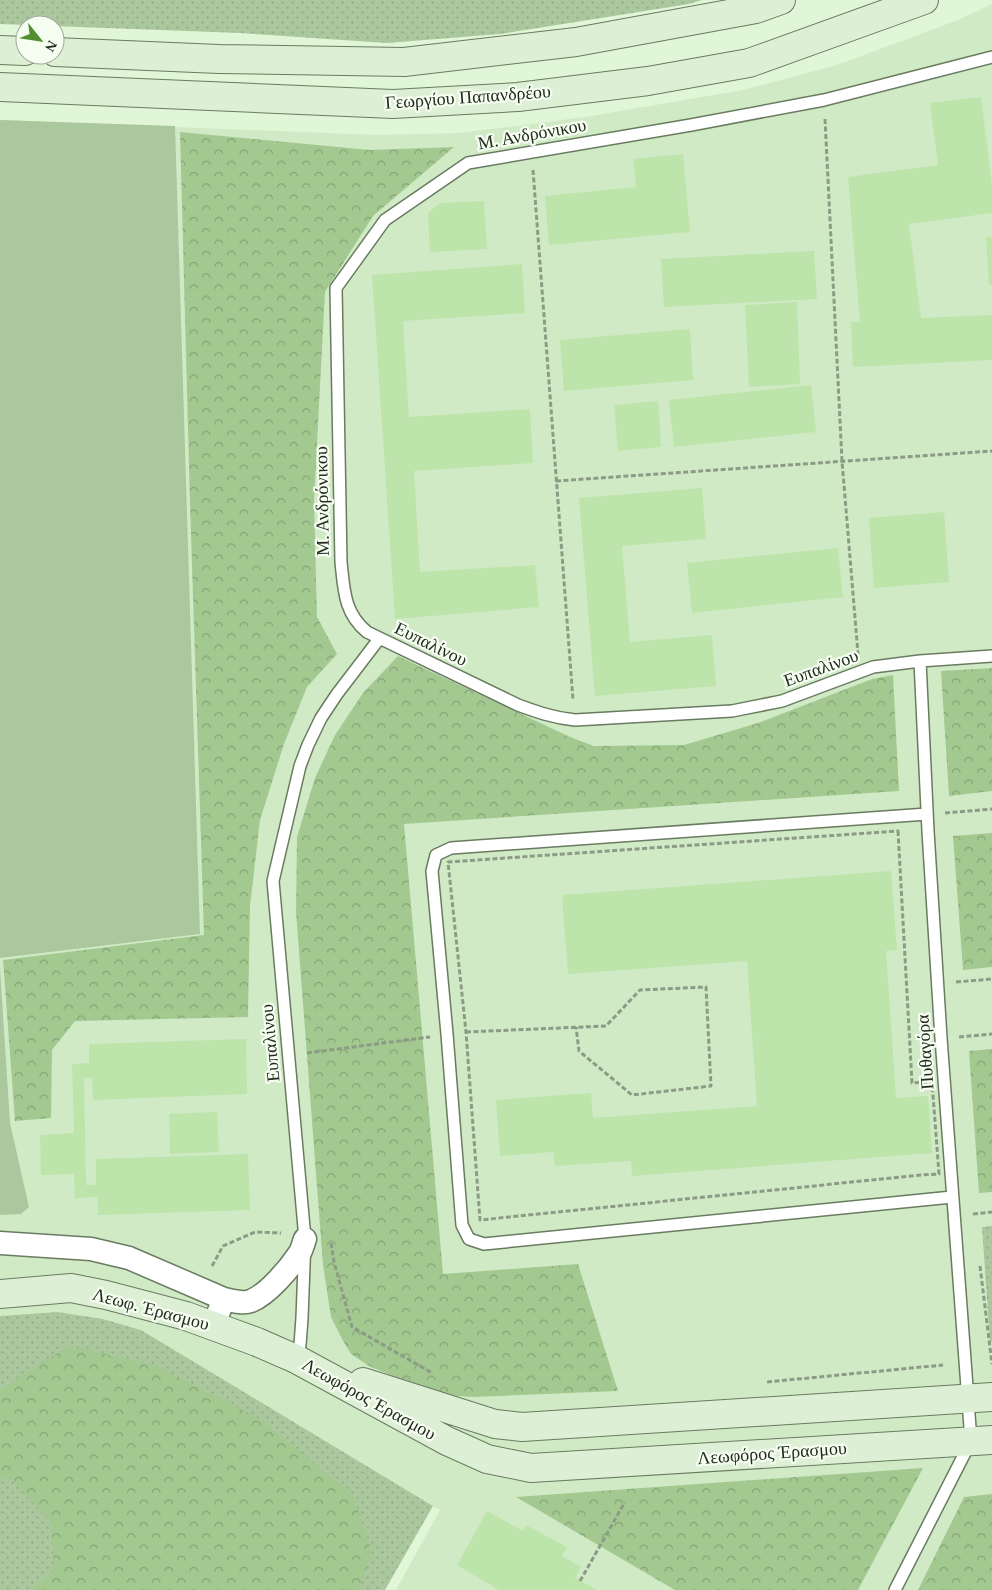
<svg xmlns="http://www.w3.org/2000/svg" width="992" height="1590" viewBox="0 0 992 1590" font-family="Georgia,serif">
	<defs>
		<pattern id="grass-dots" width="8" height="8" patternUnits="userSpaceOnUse" patternTransform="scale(1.25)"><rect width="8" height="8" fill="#abc79e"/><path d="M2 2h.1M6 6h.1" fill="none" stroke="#93ab88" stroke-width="1.8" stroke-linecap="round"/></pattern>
		<pattern id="forest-crowns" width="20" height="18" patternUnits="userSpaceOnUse" patternTransform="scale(1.25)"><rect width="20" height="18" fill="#a3c991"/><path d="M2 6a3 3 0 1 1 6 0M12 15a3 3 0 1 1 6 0" fill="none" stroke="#84a376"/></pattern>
	</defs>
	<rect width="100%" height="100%" fill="#e1f5d7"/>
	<path fill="#d1eac6" d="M992,4V1590H396L440,1510L141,1330L103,1319L59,1312L0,1316V120L377,135L458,133L525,125L591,116L743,90L837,65L958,20Z"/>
	<path fill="url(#grass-dots)" d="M0,0H702L689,4L500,34L387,43L240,33L0,24Z
		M992,1226V1342L990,1341L982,1227Z
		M58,1312L103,1319L141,1330L433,1506L385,1590H0V1316Z"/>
	<path fill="url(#forest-crowns)" d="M180,132L370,150L454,147L373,216L325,292L314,501L317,617L337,654L307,687L284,744L260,820L250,906L248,1017L75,1021L52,1050L51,1118L15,1121L3,960L204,935L190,504Z
		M398,656L570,737L594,746L684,745L758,723L872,679L893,675L899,791L404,824L443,1274L578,1264L618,1391L474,1397L437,1395L369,1366L351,1354L342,1339L331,1317L323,1265L296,912L297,837L315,778L335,735L363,693Z
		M992,668V791L949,796L941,671Z
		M992,833V967L963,970L953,836Z
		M992,1049V1192L979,1193L969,1051Z
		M68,1346L155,1365L260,1419L353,1495L372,1552L358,1590H31L54,1571L51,1522L12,1480L0,1477V1390Z
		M923,1468L858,1590H675L516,1497Z
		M992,1494V1590H918L964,1497Z"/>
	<path fill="#abc79e" d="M0,120L175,126L200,934L0,958Z
		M0,968L10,1123L29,1207L21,1214L0,1215Z"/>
	<path fill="#bde4ab" d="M981,97L992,185V213L909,224L921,318L992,315V360L853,367L851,322H860L848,177L938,165L930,103Z
		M683,154L690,232L549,245L545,196L636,187L633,159Z
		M484,201L487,249L430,252L428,213L440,203Z
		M992,237V285H989L986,238Z
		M814,251L817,299L664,307L661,259Z
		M522,264L525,313L403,321L409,417L530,409L533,463L414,471L420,572L535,565L539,607L395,619L372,275Z
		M797,302L800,384L749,387L745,305Z
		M690,329L693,380L564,391L560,340Z
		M811,385L816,432L674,447L669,400Z
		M658,401L661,447L618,451L614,405Z
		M702,488L706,539L622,546L630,642L712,635L716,686L595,696L579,498Z
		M944,512L949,582L874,588L869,518Z
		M838,548L843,597L692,613L687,563Z
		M891,871L897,950L886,951L896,1098L928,1096L932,1153L632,1176L631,1161L555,1166L553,1152L500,1156L496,1100L591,1093L593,1118L757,1106L747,961L568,974L562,895Z
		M246,1039L247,1094L93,1100L92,1078H84L86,1185H96V1159L248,1154L250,1210L98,1215V1197L75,1198L74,1174L41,1175L40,1135L74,1133L72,1064L89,1063V1044Z
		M217,1112L219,1152L170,1154L169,1114Z
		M487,1511L523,1531L526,1525L567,1547L562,1556L581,1567L575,1578L597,1590H499L457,1565Z"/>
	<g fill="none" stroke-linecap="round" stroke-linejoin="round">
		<g stroke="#697b60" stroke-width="14">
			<path id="lane" d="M992,57L824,100L691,125L468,163L385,220L336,288L341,562C344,590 344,613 367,632L518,705C537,712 554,718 575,720L732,711L782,701L873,667L920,661L992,656
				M927,814L451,848L436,855L432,871L447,1034L462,1225L469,1239L484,1244L952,1197
				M296,1358L300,1345L302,1318L305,1239L273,881L300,766L308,745L321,718L337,694L379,639
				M895,1590L971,1441L941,1038L928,831L920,661"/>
		</g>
		<g stroke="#697b60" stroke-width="25">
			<path id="street" d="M0,1243L91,1249L129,1258L224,1299L213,1326
				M224,1299C233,1301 243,1304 251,1301C268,1294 289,1269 299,1254C302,1250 303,1244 305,1239"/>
		</g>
		<g stroke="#697b60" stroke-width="30">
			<path id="secondary" d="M0,50L25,51
				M55,52L219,59L404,62L576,42L756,9L781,0
				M0,87L393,104L518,97L648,81L749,63L924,0
				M0,1294L71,1288L106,1295L186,1316L257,1342L296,1359L447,1441L487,1459L531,1468L992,1440
				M363,1382L495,1424L522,1427L992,1397"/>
		</g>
		<path stroke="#8c9b85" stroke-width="3" stroke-dasharray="5 2.5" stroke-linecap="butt" d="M825,119L842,461L858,654
			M533,170L573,700
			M556,481L992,451
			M945,813L992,809
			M898,831L912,1083L932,1082L939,1174L921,1175L480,1220L466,1032L448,862Z
			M956,982L992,979
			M466,1032L606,1026L640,990L706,987L711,1086L632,1095L579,1051L576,1027
			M959,1037L992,1034
			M307,1053L430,1037
			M973,1214L992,1212
			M331,1243L334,1262L352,1327L432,1373
			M212,1266L223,1246L255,1232L281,1233
			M980,1266L992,1364
			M767,1382L943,1365
			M580,1581L625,1502"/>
		<use href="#lane" stroke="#fff" stroke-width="11"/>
		<use href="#street" stroke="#fff" stroke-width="22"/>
		<use href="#secondary" stroke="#ddefd4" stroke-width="28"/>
	</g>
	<g text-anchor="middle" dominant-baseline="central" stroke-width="4.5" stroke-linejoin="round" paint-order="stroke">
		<g font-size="18" fill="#232b20" stroke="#f6fef2">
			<text transform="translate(468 97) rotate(-4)">Γεωργίου Παπανδρέου</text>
			<text transform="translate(532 134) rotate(-10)">Μ. Ανδρόνικου</text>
			<text transform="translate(322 501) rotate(-91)">Μ. Ανδρόνικου</text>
			<text transform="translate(431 644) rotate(26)">Ευπαλίνου</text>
			<text transform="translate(821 668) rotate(-20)">Ευπαλίνου</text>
			<text transform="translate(270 1043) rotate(-95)">Ευπαλίνου</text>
			<text transform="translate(925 1052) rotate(-94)">Πυθαγόρα</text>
			<text transform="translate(151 1309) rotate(15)">Λεωφ. Έρασμου</text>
			<text transform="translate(369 1399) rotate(29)">Λεωφόρος Έρασμου</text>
			<text transform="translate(772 1453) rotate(-4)">Λεωφόρος Έρασμου</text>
		</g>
	</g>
	<g transform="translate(40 40) rotate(120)"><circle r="24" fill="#f6fef2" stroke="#a2aa9e"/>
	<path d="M0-4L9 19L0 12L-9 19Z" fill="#538f2e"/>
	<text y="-8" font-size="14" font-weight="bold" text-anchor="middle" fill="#232b20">N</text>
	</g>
</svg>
